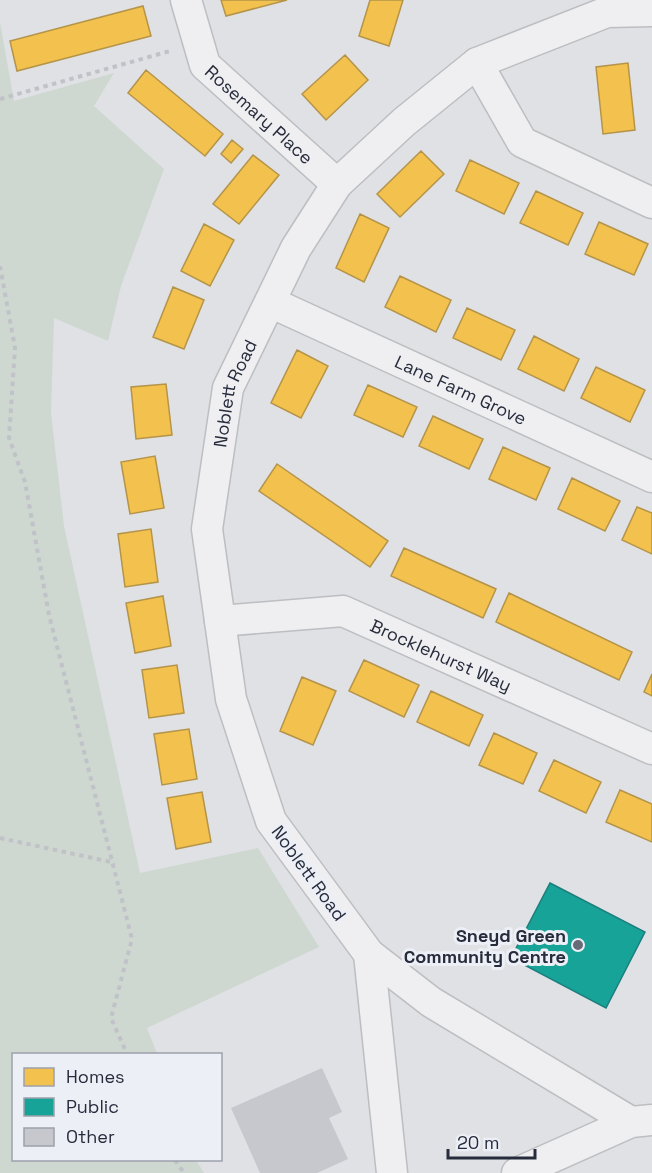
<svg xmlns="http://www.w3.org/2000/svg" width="652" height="1173" viewBox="0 0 652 1173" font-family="'Space Grotesk',sans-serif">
	<rect width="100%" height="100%" fill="#dfe1e5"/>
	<path fill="#ced8d0" d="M0,22L14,101L114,73L94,106L164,169L121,286L108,341L54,318L51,413L64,526L140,873L258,848L319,947L147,1028L157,1054H14V1160H196L204,1173H0Z"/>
	<path fill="#f2c14e" stroke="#b59449" stroke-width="1.5" d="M221,0H287L226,16Z
		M370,0H403L389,46L359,36Z
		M143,6L151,36L17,71L10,41Z
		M345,55L368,80L326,120L302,94Z
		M628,63L635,130L603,134L596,67Z
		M146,70L223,134L205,156L128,93Z
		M232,140L243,149L231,163L221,154Z
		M421,151L444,174L400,217L377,194Z
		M253,155L279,175L239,224L213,204Z
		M470,160L519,183L504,214L456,191Z
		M536,191L583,213L568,245L520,223Z
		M360,214L389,228L364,282L336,268Z
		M599,222L648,244L634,275L585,254Z
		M204,224L234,240L210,286L181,271Z
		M400,276L451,300L436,332L385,307Z
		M173,287L204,300L184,349L153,337Z
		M467,308L515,330L501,360L453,338Z
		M534,336L579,359L564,391L518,369Z
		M297,350L328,366L301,418L271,403Z
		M596,367L645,390L630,422L581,398Z
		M166,384L172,435L136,439L131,387Z
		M368,385L417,407L403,437L354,415Z
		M433,416L483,439L469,469L419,446Z
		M503,447L550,468L536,500L489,479Z
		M155,456L164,508L130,514L121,462Z
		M277,464L388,541L370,567L259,491Z
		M572,478L620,501L605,531L558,509Z
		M637,507L652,513V554L622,540Z
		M151,529L158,582L125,587L118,534Z
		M404,548L496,589L483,618L391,576Z
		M509,593L632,652L619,680L496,622Z
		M163,596L171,646L135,653L126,603Z
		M364,660L419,685L404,717L349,691Z
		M177,665L184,713L149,718L142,670Z
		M652,674V696L644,692Z
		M302,677L336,691L313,745L280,731Z
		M431,691L483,715L469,746L417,722Z
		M189,729L197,779L162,785L154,734Z
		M494,733L537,753L523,784L479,765Z
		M554,760L601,782L586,813L539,791Z
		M620,790L652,804V842L606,822Z
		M202,792L211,842L176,849L167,798Z"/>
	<path fill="#17a398" stroke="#1c7f7d" stroke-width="1.5" d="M550,883L645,932L606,1008L511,958Z"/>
	<path fill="#c6c8cd" d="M322,1068L342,1112L329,1118L348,1159L317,1173H260L231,1108Z"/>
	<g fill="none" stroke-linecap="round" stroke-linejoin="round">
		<g stroke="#bcbec1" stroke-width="33">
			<g id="minor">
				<path id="s1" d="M186,0L205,65L337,184"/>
				<path d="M477,63L522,142L652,203"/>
				<path id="s2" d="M270,302L652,477"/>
				<path id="s3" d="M220,621L343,611L652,749"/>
				<path d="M369,954L392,1173"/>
				<path id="s4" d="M631,1122L431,1002L369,954L271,821L231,699L207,529L228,388L296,248L337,184L404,122L477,63L607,12L652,11"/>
				<path d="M517,1173L631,1122L652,1120"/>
			</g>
		</g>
		<path stroke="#c1c2c8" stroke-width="4" stroke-dasharray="4.5 4.5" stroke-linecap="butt" d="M0,99L170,51
			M0,266L15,348L9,438L25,482L49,615L132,939L111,1018L127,1054
			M0,838L111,862
			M175,1160L184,1173"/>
		<use href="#minor" stroke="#efeff1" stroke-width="30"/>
	</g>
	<circle fill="#676b78" stroke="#eceff5" stroke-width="2" cx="578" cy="945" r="6"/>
	<g text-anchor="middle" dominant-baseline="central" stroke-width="6" stroke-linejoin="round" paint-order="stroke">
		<g font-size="18" fill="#272c3d" stroke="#eceff5">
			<text stroke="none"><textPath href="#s1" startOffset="141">Rosemary Place</textPath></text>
			<text stroke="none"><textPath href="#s2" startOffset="210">Lane Farm Grove</textPath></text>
			<text stroke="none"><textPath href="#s4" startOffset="916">Noblett Road</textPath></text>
			<text stroke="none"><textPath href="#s3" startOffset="231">Brocklehurst Way</textPath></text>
			<text transform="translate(309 873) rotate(54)">Noblett Road</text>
		</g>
		<g font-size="18" font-weight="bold" fill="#272c3d" stroke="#eceff5" text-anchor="end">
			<text x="566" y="935">Sneyd Green<tspan x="566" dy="21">Community Centre</tspan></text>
		</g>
	</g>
	<rect x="12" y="1053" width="210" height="108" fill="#eceff5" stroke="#9da1ab" stroke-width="1.5"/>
	<rect x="24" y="1068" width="30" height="18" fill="#f2c14e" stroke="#9da1ab" stroke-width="1.5"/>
	<text x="66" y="1083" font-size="18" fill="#272c3d">Homes</text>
	<rect x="24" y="1098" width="30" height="18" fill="#17a398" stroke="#9da1ab" stroke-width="1.5"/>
	<text x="66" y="1113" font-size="18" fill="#272c3d">Public</text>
	<rect x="24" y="1128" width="30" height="18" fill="#c6c8cd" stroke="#9da1ab" stroke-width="1.5"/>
	<text x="66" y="1143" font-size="18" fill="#272c3d">Other</text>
	<path d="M448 1149v9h87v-9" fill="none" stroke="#272c3d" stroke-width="3"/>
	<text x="457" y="1149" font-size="18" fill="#272c3d" stroke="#eceff5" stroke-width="4.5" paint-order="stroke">20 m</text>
</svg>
